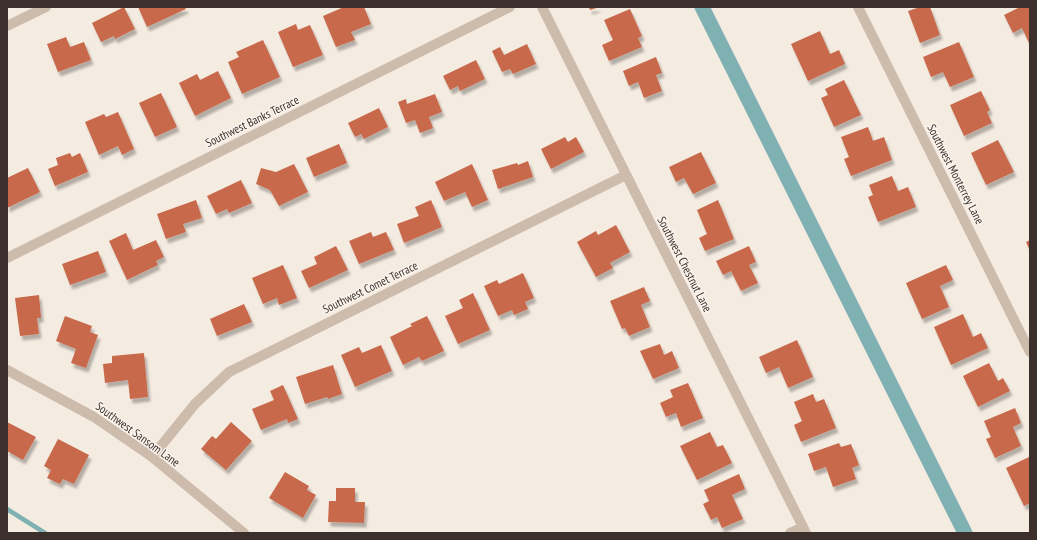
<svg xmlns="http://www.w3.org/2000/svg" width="1037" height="540" viewBox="0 0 1037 540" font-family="'PT Sans Narrow',sans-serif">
	<defs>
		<filter id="shadow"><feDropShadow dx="2.5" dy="4.5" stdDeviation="1" flood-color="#0004"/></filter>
	</defs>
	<rect width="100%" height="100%" fill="#f4ebe1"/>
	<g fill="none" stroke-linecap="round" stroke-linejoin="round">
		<path stroke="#7fb0b2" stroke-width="4.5" d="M7,509L45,533"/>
		<path stroke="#7fb0b2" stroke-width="15" d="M702,7L965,533"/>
	</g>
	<path fill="#c8694b" filter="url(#shadow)" d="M124,7L135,29L115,39L114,36L101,42L92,23Z
		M138,7H185L186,9L147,27Z
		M344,7H364L371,24L351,32L355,40L336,47L323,16Z
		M589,7H600L590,10Z
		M920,7H930L940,35L920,43L908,11Z
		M1020,7H1030V45L1022,28L1013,33L1004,15Z
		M630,9L642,36L638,38L642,47L609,61L602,45L613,40L604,20Z
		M296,24L298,30L310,25L323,55L293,67L278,32Z
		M820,31L830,54L839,50L845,64L808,81L791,44Z
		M66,37L70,47L84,42L91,60L58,72L47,44Z
		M263,40L280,77L242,94L228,62L239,57L236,52Z
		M959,42L974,77L950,87L943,72L931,77L923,57Z
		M527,44L536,64L513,74L510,69L502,72L492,51L500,47L504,55Z
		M656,57L662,73L656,75L662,91L644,98L638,82L629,86L623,71Z
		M476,60L485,79L460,91L458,86L450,90L443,76Z
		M218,71L231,98L195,116L179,83L197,74L200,80Z
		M844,80L861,115L834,127L821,98L828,95L825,89Z
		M981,91L990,110L987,112L992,123L964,136L950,105Z
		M161,93L177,127L155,137L139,103Z
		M435,94L442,112L429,117L433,128L420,133L415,120L406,123L398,102L406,99L407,104Z
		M379,108L388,127L364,139L361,134L355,137L348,123Z
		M118,112L134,149L122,155L118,146L99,155L85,122L104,114L106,117Z
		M868,127L873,141L884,137L892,160L851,176L844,159L849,157L841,137Z
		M565,137L568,142L576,137L584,152L551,169L541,149Z
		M998,140L1014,172L986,185L971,153Z
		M339,144L347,163L314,177L306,158Z
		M701,152L716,183L693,194L684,178L676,182L669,167Z
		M70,153L72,157L80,153L88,172L55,186L48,169L58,165L56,158Z
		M528,161L533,177L498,189L492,170L517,163L518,165Z
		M294,164L308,192L279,206L270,190L256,184L261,168L276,172Z
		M472,164L488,200L472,207L465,192L444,201L435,182Z
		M28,168L40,192L7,208V178Z
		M892,176L898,191L908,187L916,207L878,222L868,197L873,195L869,185Z
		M241,180L252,203L229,213L227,209L216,214L207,196Z
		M196,200L202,218L183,224L186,232L166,239L157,214Z
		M431,200L442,227L404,243L397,224L419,216L415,207Z
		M718,200L734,239L705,251L699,238L707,234L697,210Z
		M616,225L630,252L610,263L613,268L596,277L577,242L596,231L598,235Z
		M371,232L373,237L386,232L394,250L359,264L349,241Z
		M126,233L133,250L156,240L164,257L156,261L158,265L127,280L109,241Z
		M1030,240V251L1026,242Z
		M336,246L348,270L309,288L301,271L317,264L314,257Z
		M749,246L756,262L749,265L758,283L741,291L731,271L723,275L716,261Z
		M98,251L106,272L70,285L62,264Z
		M283,265L297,298L279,305L277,298L263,304L252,278Z
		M946,265L953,280L940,286L949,307L922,319L906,283Z
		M523,273L534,298L525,302L528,309L514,315L512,310L498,316L484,286L497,280L499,284Z
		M644,287L650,301L641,305L650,327L629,336L625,328L622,329L610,301Z
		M473,293L490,330L458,344L445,316L463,308L459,300Z
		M39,295L41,318H37L39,334L20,336L15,298Z
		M244,304L252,322L217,336L210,319Z
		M963,314L973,337L981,333L988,348L951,365L934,327Z
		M65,316L92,326L90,332L98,335L86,368L71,363L76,349L56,341Z
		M427,316L444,351L422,361L419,357L403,365L390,337L412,326L410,324Z
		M797,340L813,377L788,388L779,367L766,373L759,357Z
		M660,344L664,355L672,351L679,368L653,379L640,351Z
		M381,345L392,371L355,387L341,355L359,347L362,353Z
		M144,353L148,397L130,399L128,380L105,383L103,364L112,363V356Z
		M989,363L998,381L1003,378L1010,391L978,407L963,376Z
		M333,365L342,394L328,399L327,397L305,404L296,377Z
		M688,383L703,418L681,427L676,413L666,417L660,403L673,397L670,390Z
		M283,385L298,419L288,423L287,419L261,430L252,409L274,400L270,391Z
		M813,394L816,402L824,399L836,428L801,442L794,425L802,421L794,402Z
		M1015,408L1021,423L1013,427L1021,446L995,458L986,439L991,437L984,421Z
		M7,422L36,437L23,460L7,451Z
		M231,422L252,441L226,470L201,449L212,436L216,439Z
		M710,432L717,447L723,445L732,463L697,480L680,446Z
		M58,439L89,455L74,484L63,479L60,484L47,478L51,470L44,466Z
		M839,443L841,447L851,444L859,465L852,468L856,479L833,487L826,467L814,471L808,454Z
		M1029,457L1030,503L1024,506L1006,468Z
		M285,472L309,486L307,490L316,495L303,518L269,498Z
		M739,474L745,489L732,495L743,519L722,528L717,517L711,520L703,504L709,501L704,490Z
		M336,488H355V502H365L364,523L328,522L329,501H336Z"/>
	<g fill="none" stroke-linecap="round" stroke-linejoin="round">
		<path stroke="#cdbbac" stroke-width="10" d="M542,7L806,533
			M858,7L1030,352
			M7,26L46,7
			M7,258L510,7
			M7,370L94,417L152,457L244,533
			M152,457L195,404L229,372L626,175
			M790,533L803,527"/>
	</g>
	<g text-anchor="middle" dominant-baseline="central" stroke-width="3" stroke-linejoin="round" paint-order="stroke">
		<g font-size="12" fill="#3b302b" stroke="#fbf5ee">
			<text transform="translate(252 121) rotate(-26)">Southwest Banks Terrace</text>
			<text transform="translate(956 174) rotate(63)">Southwest Monterrey Lane</text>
			<text transform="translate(685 264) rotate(63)">Southwest Chestnut Lane</text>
			<text transform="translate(370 287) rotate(-26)">Southwest Comet Terrace</text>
			<text transform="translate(138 434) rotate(36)">Southwest Sansom Lane</text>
		</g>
	</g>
	<rect width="1037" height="540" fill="none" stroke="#3b302b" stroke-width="16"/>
</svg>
